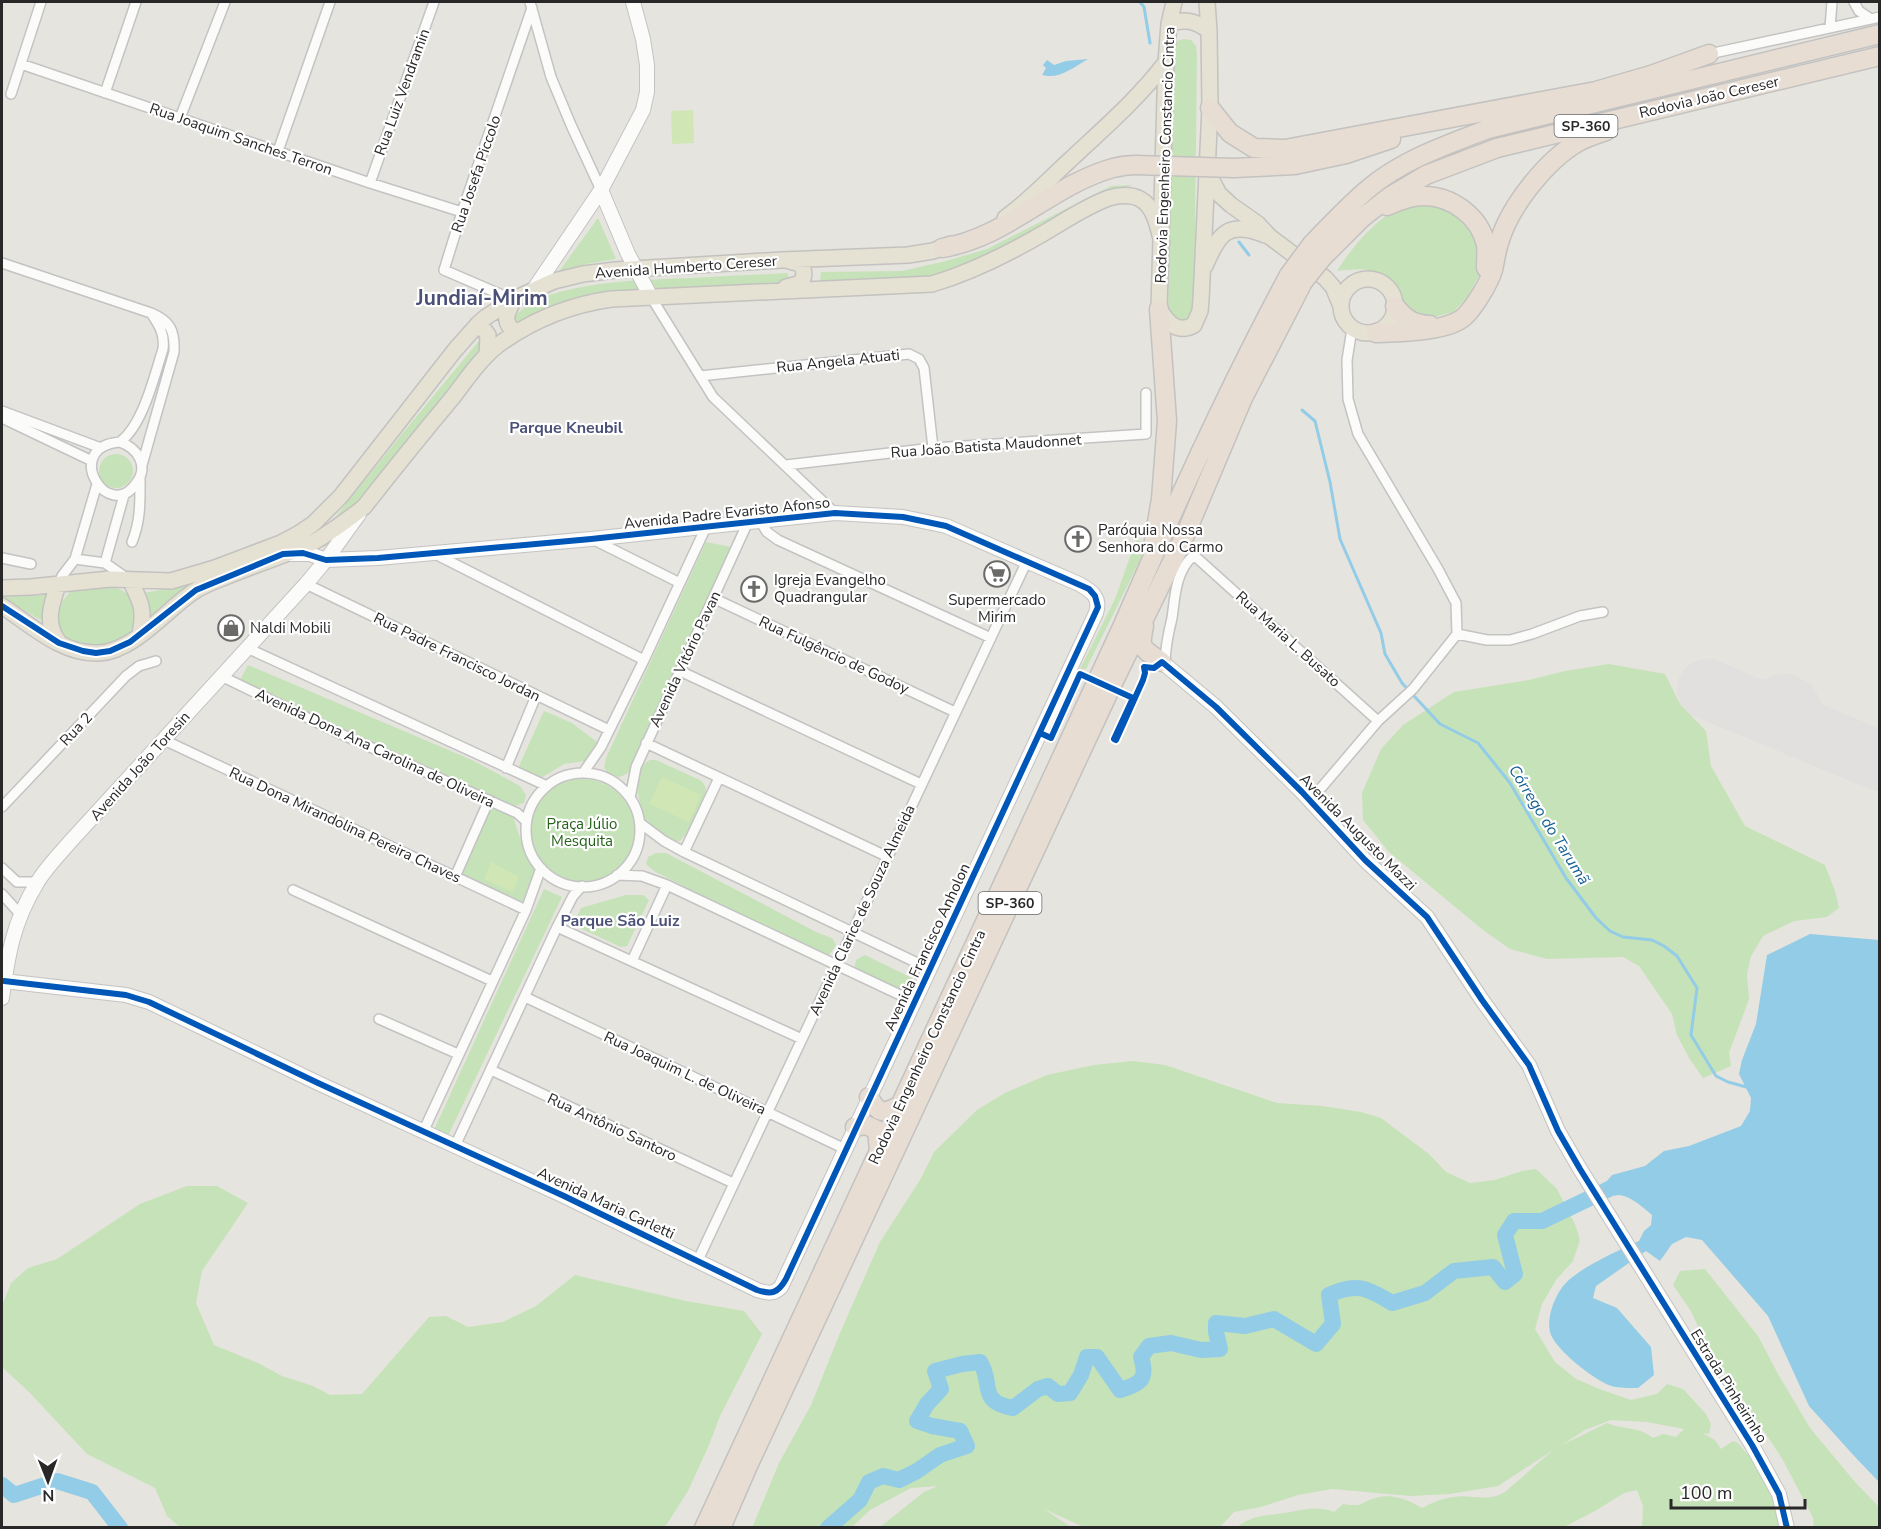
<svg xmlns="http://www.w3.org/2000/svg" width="1881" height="1529" viewBox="0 0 1881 1529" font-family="'Nunito Sans',sans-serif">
	<rect width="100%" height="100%" fill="#e6e4de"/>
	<path fill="#c6e2b8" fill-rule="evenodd" d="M1184,39L1191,40L1196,46L1197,55L1194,309L1189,320L1175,321L1168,312L1173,49L1177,41Z
		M1132,185L1097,198L999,252L934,278L826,285L820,281L821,272L902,271L946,261L987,249L1111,186Z
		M1417,202L1452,209L1467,222L1475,237L1482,270L1467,298L1453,312L1435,317L1420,318L1407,312C1391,272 1381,266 1337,271C1350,250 1369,227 1390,213C1397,208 1408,206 1417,202Z
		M598,218L616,259L586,264L557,274Z
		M788,273L789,282L647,289L519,325L513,320C537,280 649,280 691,278C724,276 756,275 788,273Z
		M478,342H484L485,347L352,509L325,530L402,434Z
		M99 471a17 17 0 1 1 34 0a17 17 0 1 1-34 0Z
		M1136,540L1149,542L1086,669H1080L1115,599Z
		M706,542L731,547L628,773L620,777L611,776L604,768L606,758Z
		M199,579L149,620V607L144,593L171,588Z
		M110,586C140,593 138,614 129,637L99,647L73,644L64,637L56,626V616L60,604L70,592L77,589Z
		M48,595L43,607L44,622L2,597Z
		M1609,664L1665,674L1680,704L1706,731L1711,766L1745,826L1825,865L1835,891L1839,908L1827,917L1794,921L1763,936L1751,956L1747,974L1749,999L1729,1053L1731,1066L1703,1078L1689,1058L1677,1035L1672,1014L1639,966L1623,957L1547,959L1510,949L1483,930L1389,852L1363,820L1362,793L1381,749L1403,725L1454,692L1529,680L1565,671Z
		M248,665L472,760L520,786L526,795L524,803L512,807L240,680Z
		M544,711L572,723L597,742L585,761L564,764L541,778L518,768Z
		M650,760H656L700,780C706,785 707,789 705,797L686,834L680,841H673L647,827C642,808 626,772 650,760Z
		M529 832a53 53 0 1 1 106 0a53 53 0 1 1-106 0Z
		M491,805L513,815C518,834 524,851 536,867L523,902L459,874Z
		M656,853H666L816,932L832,938L836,945L826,959L654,871L646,864L648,857Z
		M544,889L562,897L447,1138L434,1130Z
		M626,895H643L649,900L627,946L621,947L573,925L581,908Z
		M865,955L912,978L904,994L854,970L856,960Z
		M1133,1061L1165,1065L1277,1103L1322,1106L1361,1112L1381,1118L1429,1154L1446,1172L1470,1183L1495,1180L1522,1171L1536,1169L1557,1189L1575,1224L1580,1240L1573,1261L1556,1280L1542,1304L1535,1329L1555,1362L1576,1379L1602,1390L1631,1400L1657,1394L1667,1384L1683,1389L1706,1414L1711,1424L1709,1434L1702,1433L1715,1440L1721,1449L1733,1441L1738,1443L1747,1454H1752L1790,1527H1642L1643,1506L1637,1490L1624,1493L1595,1511L1564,1527H1237C1250,1517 1261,1516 1277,1514C1297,1512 1314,1504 1334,1512L1343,1504C1364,1507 1357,1504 1375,1498C1392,1493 1408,1500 1422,1508C1432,1503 1443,1498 1454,1497C1473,1494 1486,1503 1505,1492L1553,1450L1498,1486L1450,1494L1411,1496L1332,1489L1298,1495L1261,1507L1234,1512L1220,1527H1084L1044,1509L1071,1527H880L924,1492L938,1486L911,1488L870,1510L852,1527L752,1528L779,1463L811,1405L840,1333L880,1242L920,1180L934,1152L977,1110L1005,1093L1047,1075L1094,1065ZM1611,1420L1647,1422L1684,1429L1676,1437L1663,1434L1653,1438C1638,1426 1624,1430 1607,1423L1562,1445L1585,1430Z
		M187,1186H217L248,1203L202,1271L196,1303L214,1345L258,1363L282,1376L313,1386L330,1395L362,1394L429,1317L446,1316L468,1327L503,1322L536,1306L575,1275L686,1301L744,1311L762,1334L720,1416L709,1445L688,1491L665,1527H180L167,1516L155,1488L87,1454L29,1392L2,1367V1306L11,1283L28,1268L57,1259L140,1204Z
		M1705,1269L1758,1336L1778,1374L1810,1428L1855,1482L1879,1507V1527H1814L1813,1518L1783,1460L1704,1340L1691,1311L1673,1285L1680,1271Z"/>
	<path fill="#d1e6b5" d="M693,110L694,143L672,144L671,111Z
		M662,777L701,795L689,822L649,804Z
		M491,862L519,877L512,892L484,879Z"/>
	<path fill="#93cce6" d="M1088,59C1074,67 1059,80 1042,75L1046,68L1043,65L1047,60L1054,65L1066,61Z
		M1810,934L1879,940V1482L1856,1458L1809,1406L1768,1316L1702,1240L1686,1237L1672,1244L1660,1261L1646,1251L1596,1286L1593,1298L1617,1308L1651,1347L1654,1375L1638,1388C1631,1388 1623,1388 1615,1387C1598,1384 1554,1349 1550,1332C1547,1318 1553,1301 1561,1289C1573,1270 1618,1251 1639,1241L1644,1231L1651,1225L1652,1215C1640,1205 1628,1193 1612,1195L1607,1181L1612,1175L1645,1166L1664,1151L1689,1146L1741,1126L1750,1111L1751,1098L1739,1074L1742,1060L1756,1024L1767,955Z"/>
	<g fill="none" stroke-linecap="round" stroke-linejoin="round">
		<path stroke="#93cce6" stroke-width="3" d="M1140,2L1144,7L1150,43
			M1239,242L1249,255
			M1302,410L1315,421L1330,482L1340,539L1381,633L1385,654L1402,683L1440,724L1478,743L1510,783L1566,878L1596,918L1610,931L1623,937L1652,940L1664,946L1677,956L1697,988L1691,1035L1716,1076L1728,1082L1750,1088"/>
		<path stroke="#93cce6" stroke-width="16" d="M2,1485L14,1495L57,1481L92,1492L120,1528
			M828,1528L860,1500L869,1482L883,1476L899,1480L917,1471L940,1455L967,1446L960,1431L932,1426L917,1421L927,1404L941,1389L935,1371L962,1364L980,1362C994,1383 977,1402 1013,1408L1038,1389L1048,1386L1058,1394L1070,1393L1081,1375L1087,1357H1097L1120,1390C1141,1384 1148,1379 1141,1357L1149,1346L1171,1343L1201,1350L1220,1349L1216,1332V1323L1245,1326L1274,1319L1316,1344L1333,1324L1329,1295C1356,1282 1368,1288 1392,1303L1425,1293L1454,1271L1493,1267L1505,1282L1515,1274L1505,1235L1514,1221H1542L1611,1188L1632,1185"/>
		<path stroke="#e2e0de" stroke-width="24" d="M1734,700L1786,685L1803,693L1827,739"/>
		<path stroke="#e2e0de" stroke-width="60" d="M1707,689L1880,761"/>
		<g stroke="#c4c3c3" stroke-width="12">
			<path id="street" d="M530,2L551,77L571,125L601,190
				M1854,2L1859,11L1871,19
				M1830,28L1832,2
				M1709,54L1880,17
				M21,64L370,183L462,212
				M105,93L136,2
				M11,94L41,2
				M180,118L225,2
				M278,151L330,2
				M370,183L434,2
				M2,263L151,313C170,321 175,330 174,352L142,465
				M651,297L713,397L835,513
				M508,303L502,295L444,270L462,212L532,8
				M700,376L909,354L919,359L924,368L933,448
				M2,411L101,448
				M2,418L92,461
				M120,442C137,448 149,465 137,482C109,526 60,447 120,442Z
				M120,442C143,425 154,377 163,349C165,334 159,325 151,313
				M786,465L933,448L1146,434V393
				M760,521L767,532L778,540L991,638
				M594,540L680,583
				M132,542C141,520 140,500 140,477
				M435,554L644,660
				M2,558L31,564
				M75,559L105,563L125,577
				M105,563L124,495
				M306,584L609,730
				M58,585L62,576L75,559L97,484
				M713,598L955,712
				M1457,634L1487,640H1510L1532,634L1580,616L1603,612
				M247,648L547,786
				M1165,665C1165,648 1168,634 1172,618C1175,598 1175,573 1192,557L1197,558L1378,721
				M680,671L921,784
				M221,676L341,734L517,813L526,821
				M164,740L526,910
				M646,743L888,857
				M506,768L536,696
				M583,773L601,747L644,660L706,527
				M526 830a57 57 0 1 1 114 0a57 57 0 1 1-114 0Z
				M630,798L636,767L748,522
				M1310,801L1378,721L1413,689L1457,634L1456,603L1438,569L1358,434L1348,399L1347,360L1352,329
				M2,807L126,676L139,666L156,661
				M640,823L664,841L684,852L930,969
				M684,852L719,778
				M2,868L17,882H37
				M617,875L642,876L667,885L915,1002
				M455,877L489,800
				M293,890L492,981
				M2,894L20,914
				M557,927L802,1039
				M632,961L667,885
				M525,997L845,1149
				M379,1019L458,1054
				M491,1070L733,1183
				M423,1132L526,910L541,868
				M455,1146L557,927L573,896L582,886
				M698,1260L1027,561"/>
		</g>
		<g stroke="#c4c3c3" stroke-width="16">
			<path id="secondary" d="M601,190L628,254L651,297
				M534,289L601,190L643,110L647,92V65L643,39L633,2
				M1162,662L1216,707L1302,792L1365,860L1427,917L1482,1000L1529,1065L1558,1131L1580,1169L1752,1445L1779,1494L1787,1528
				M4,981L126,995L149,1002L318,1083L564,1196L757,1290C767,1293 773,1295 781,1287L1096,613C1101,598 1092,591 1079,584L946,526L903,517L835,513L591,539L378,558L326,560L310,554H291
				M2,998C8,955 13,922 37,883C45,869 58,856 69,843L306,584L326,560L359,514"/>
		</g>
		<g stroke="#c3c2c0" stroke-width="18">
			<path id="primary" d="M1174,2L1169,24L1166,62L1159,309C1168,323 1177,334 1194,325L1200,311L1201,300L1210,108L1209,31L1207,2
				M1169,24C1185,18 1196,21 1209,31
				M1208,173L1219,194L1231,205L1258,224L1270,237L1325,278L1333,287L1341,306
				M1005,218C1029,201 1049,179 1070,160C1104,128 1138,99 1166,62
				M1205,266C1219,233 1228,220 1265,235
				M1341 306a27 27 0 1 1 54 0a27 27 0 1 1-54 0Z
				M786,287C790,286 797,285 801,282C805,278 805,267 799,264C796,262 792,262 789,261
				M514,299C507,314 501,321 516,333
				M479,323L488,335L487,355
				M130,580C141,603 145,608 140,634
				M58,585C51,605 45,623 58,641
				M2,588L31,587L110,579L171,581L215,568L281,543L298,534L313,524L341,496L455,350L479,323L486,317L514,299L554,281L583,274L615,270L782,260L908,255L933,251L951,244
				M2,606C30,624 62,655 99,653C134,651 165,611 193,592C208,582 227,577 243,570C268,560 296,552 319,539C335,529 349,519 364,507C393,470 423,433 453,397C467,379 480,359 498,345C532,320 569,305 611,299L932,284C972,272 1008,254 1044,233C1065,221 1086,206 1109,198C1118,195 1131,194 1140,199C1155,207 1158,228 1162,243"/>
		</g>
		<g stroke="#c3c2c0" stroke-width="21">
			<path id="highway" d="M1210,108L1230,133L1254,148L1285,149L1596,91L1651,75L1709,54
				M1234,168L1295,165L1346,154L1391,139
				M1387,206C1398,201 1412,196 1424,196C1451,196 1480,216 1486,245C1487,252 1486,260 1486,268
				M1312,244C1330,225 1348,206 1368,189C1402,160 1446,145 1488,129L1880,34
				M942,248C1006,238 1052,185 1113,168C1121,166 1129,165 1136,165
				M1322,258L1362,218L1389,197L1426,175L1497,148L1880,56
				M1395,306C1405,319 1413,324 1430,325
				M1376,333C1398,332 1447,332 1464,317C1474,308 1489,283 1493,270C1495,261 1496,252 1499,243C1509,207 1547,159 1580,141C1588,137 1597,134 1606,131
				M1154,540L1161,499L1167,421L1159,309
				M1144,626C1139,650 1142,648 1162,662
				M869,1097C878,1114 883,1114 899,1106
				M855,1127L866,1125L877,1130L879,1150
				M704,1528L1123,625C1174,507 1228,388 1289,275
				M721,1528L747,1468L1113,683L1186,533L1243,398L1303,282"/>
		</g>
		<use href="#street" stroke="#fbfbfa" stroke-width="9"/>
		<use href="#secondary" stroke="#fbfbfa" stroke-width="14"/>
		<use href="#primary" stroke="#e5e1d3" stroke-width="15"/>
		<use href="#highway" stroke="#e7ddd3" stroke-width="18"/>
		<g stroke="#c3c2c0" stroke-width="21" stroke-linecap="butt">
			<path id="highway-bridge" d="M1136,165L1234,168
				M1289,275L1312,244
				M1303,282L1322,258"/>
		</g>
		<use href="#highway-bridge" stroke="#e7ddd3" stroke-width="18"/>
		<g stroke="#fff" stroke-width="10">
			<path id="cycleway" d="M2,606L59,643L83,651L96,653L110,651L130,642L196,590L283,554L303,553L326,560L378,558L591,539L835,513L903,517L946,526L1089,589L1095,596L1098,607L786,1279C778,1293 772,1295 757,1290L564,1196L318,1083L149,1002L126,995L4,981
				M1040,733L1051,738L1080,674L1133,698L1114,739L1116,740L1143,680L1145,673L1144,667L1154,668L1162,662L1216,707L1302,792L1365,860L1427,917L1482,1000L1529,1065L1558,1131L1580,1169L1752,1445L1779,1494L1787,1528"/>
		</g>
		<use href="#cycleway" stroke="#0057b8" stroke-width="6"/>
	</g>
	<defs>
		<g id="church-ring" transform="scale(1.35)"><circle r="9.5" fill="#fff" stroke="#6a6a68" stroke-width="1.5"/><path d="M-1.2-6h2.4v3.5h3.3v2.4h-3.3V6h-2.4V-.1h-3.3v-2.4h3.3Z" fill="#6a6a68"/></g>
		<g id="supermarket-ring" transform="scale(1.35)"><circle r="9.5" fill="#fff" stroke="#6a6a68" stroke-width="1.5"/><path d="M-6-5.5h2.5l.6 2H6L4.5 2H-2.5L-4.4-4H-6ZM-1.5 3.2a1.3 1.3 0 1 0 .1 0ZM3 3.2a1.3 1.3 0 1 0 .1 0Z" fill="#6a6a68"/></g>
		<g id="shop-ring" transform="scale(1.35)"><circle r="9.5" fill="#fff" stroke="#6a6a68" stroke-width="1.5"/><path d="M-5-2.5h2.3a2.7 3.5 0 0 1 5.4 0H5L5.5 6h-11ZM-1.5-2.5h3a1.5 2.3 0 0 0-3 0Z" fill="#6a6a68"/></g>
	</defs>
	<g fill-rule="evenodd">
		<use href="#church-ring" x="1078" y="539"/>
		<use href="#supermarket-ring" x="997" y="574"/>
		<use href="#church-ring" x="754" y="589"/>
		<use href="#shop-ring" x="231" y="628"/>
	</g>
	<g text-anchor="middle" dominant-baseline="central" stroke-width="4.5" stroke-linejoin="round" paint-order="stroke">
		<g fill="#fff" stroke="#686868" stroke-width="1.5">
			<rect x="1554.5" y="115" width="63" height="22" rx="4.5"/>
			<rect x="978.5" y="892" width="63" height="22" rx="4.5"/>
		</g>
		<g font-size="14" font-weight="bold" fill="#282828">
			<text x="1586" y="126">SP-360</text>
			<text x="1010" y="903">SP-360</text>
		</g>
		<g font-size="15" fill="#282828" stroke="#fff">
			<text transform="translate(402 92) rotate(-70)">Rua Luiz Vendramin</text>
			<text transform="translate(1709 97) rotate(-13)">Rodovia João Cereser</text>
			<text transform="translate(241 139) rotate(19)">Rua Joaquim Sanches Terron</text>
			<text transform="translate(1165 155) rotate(-88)">Rodovia Engenheiro Constancio Cintra</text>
			<text transform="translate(476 174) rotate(-71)">Rua Josefa Piccolo</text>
			<text transform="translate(686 267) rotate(-4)">Avenida Humberto Cereser</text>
			<text transform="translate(838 361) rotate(-6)">Rua Angela Atuati</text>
			<text transform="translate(986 446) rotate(-4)">Rua João Batista Maudonnet</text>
			<text transform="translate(727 513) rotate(-6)">Avenida Padre Evaristo Afonso</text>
			<text transform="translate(1288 639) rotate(42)">Rua Maria L. Busato</text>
			<text transform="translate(834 655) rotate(25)">Rua Fulgêncio de Godoy</text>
			<text transform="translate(457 657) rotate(26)">Rua Padre Francisco Jordan</text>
			<text transform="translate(685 659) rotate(-65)">Avenida Vitório Pavan</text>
			<text transform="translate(76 729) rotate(-47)">Rua 2</text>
			<text transform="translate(375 748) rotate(25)">Avenida Dona Ana Carolina de Oliveira</text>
			<text transform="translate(140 766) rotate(-48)">Avenida João Toresin</text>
			<text transform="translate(345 825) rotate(25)">Rua Dona Mirandolina Pereira Chaves</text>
			<text transform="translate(1358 832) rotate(45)">Avenida Augusto Mazzi</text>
			<text transform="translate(862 910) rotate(-65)">Avenida Clarice de Souza Almeida</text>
			<text transform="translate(927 947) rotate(-65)">Avenida Francisco Anholon</text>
			<text transform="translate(927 1047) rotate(-65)">Rodovia Engenheiro Constancio Cintra</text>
			<text transform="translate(685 1073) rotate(25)">Rua Joaquim L. de Oliveira</text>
			<text transform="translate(612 1127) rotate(25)">Rua Antônio Santoro</text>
			<text transform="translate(606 1203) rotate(25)">Avenida Maria Carletti</text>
			<text transform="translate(1729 1386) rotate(58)">Estrada Pinheirinho</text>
		</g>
		<g font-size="15" fill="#282828" stroke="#fff" text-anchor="start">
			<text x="1098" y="530">Paróquia Nossa<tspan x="1098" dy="17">Senhora do Carmo</tspan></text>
			<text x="774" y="580">Igreja Evangelho<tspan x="774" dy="17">Quadrangular</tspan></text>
			<text x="997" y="600" text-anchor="middle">Supermercado<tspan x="997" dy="17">Mirim</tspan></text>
			<text x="250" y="628">Naldi Mobili</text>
		</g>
		<g font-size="15" fill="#26621c" stroke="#fff">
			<text x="582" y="824">Praça Júlio<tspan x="582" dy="17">Mesquita</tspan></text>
		</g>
		<g font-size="16" font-weight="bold" fill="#4b5077" stroke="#fff">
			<text x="566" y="428">Parque Kneubil</text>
			<text x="620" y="921">Parque São Luiz</text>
		</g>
		<g font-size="16" font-style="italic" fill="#125f93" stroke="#fff">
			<text transform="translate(1549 825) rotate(58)">Córrego do Tarumã</text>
		</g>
		<g font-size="21" font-weight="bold" fill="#4b5077" stroke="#fff">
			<text x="482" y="298">Jundiaí-Mirim</text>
		</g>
	</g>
	<rect width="1881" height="1529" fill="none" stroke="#282828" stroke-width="6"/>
	<g transform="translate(48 1481) rotate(179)" stroke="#ffffff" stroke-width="4.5" paint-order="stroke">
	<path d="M0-4.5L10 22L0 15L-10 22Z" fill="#282828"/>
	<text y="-9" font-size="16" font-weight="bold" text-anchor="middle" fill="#282828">N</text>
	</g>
	<path d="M1671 1499v9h134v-9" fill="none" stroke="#282828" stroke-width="3"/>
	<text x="1680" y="1499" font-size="18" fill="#282828" stroke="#ffffff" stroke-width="4.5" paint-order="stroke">100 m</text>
</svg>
